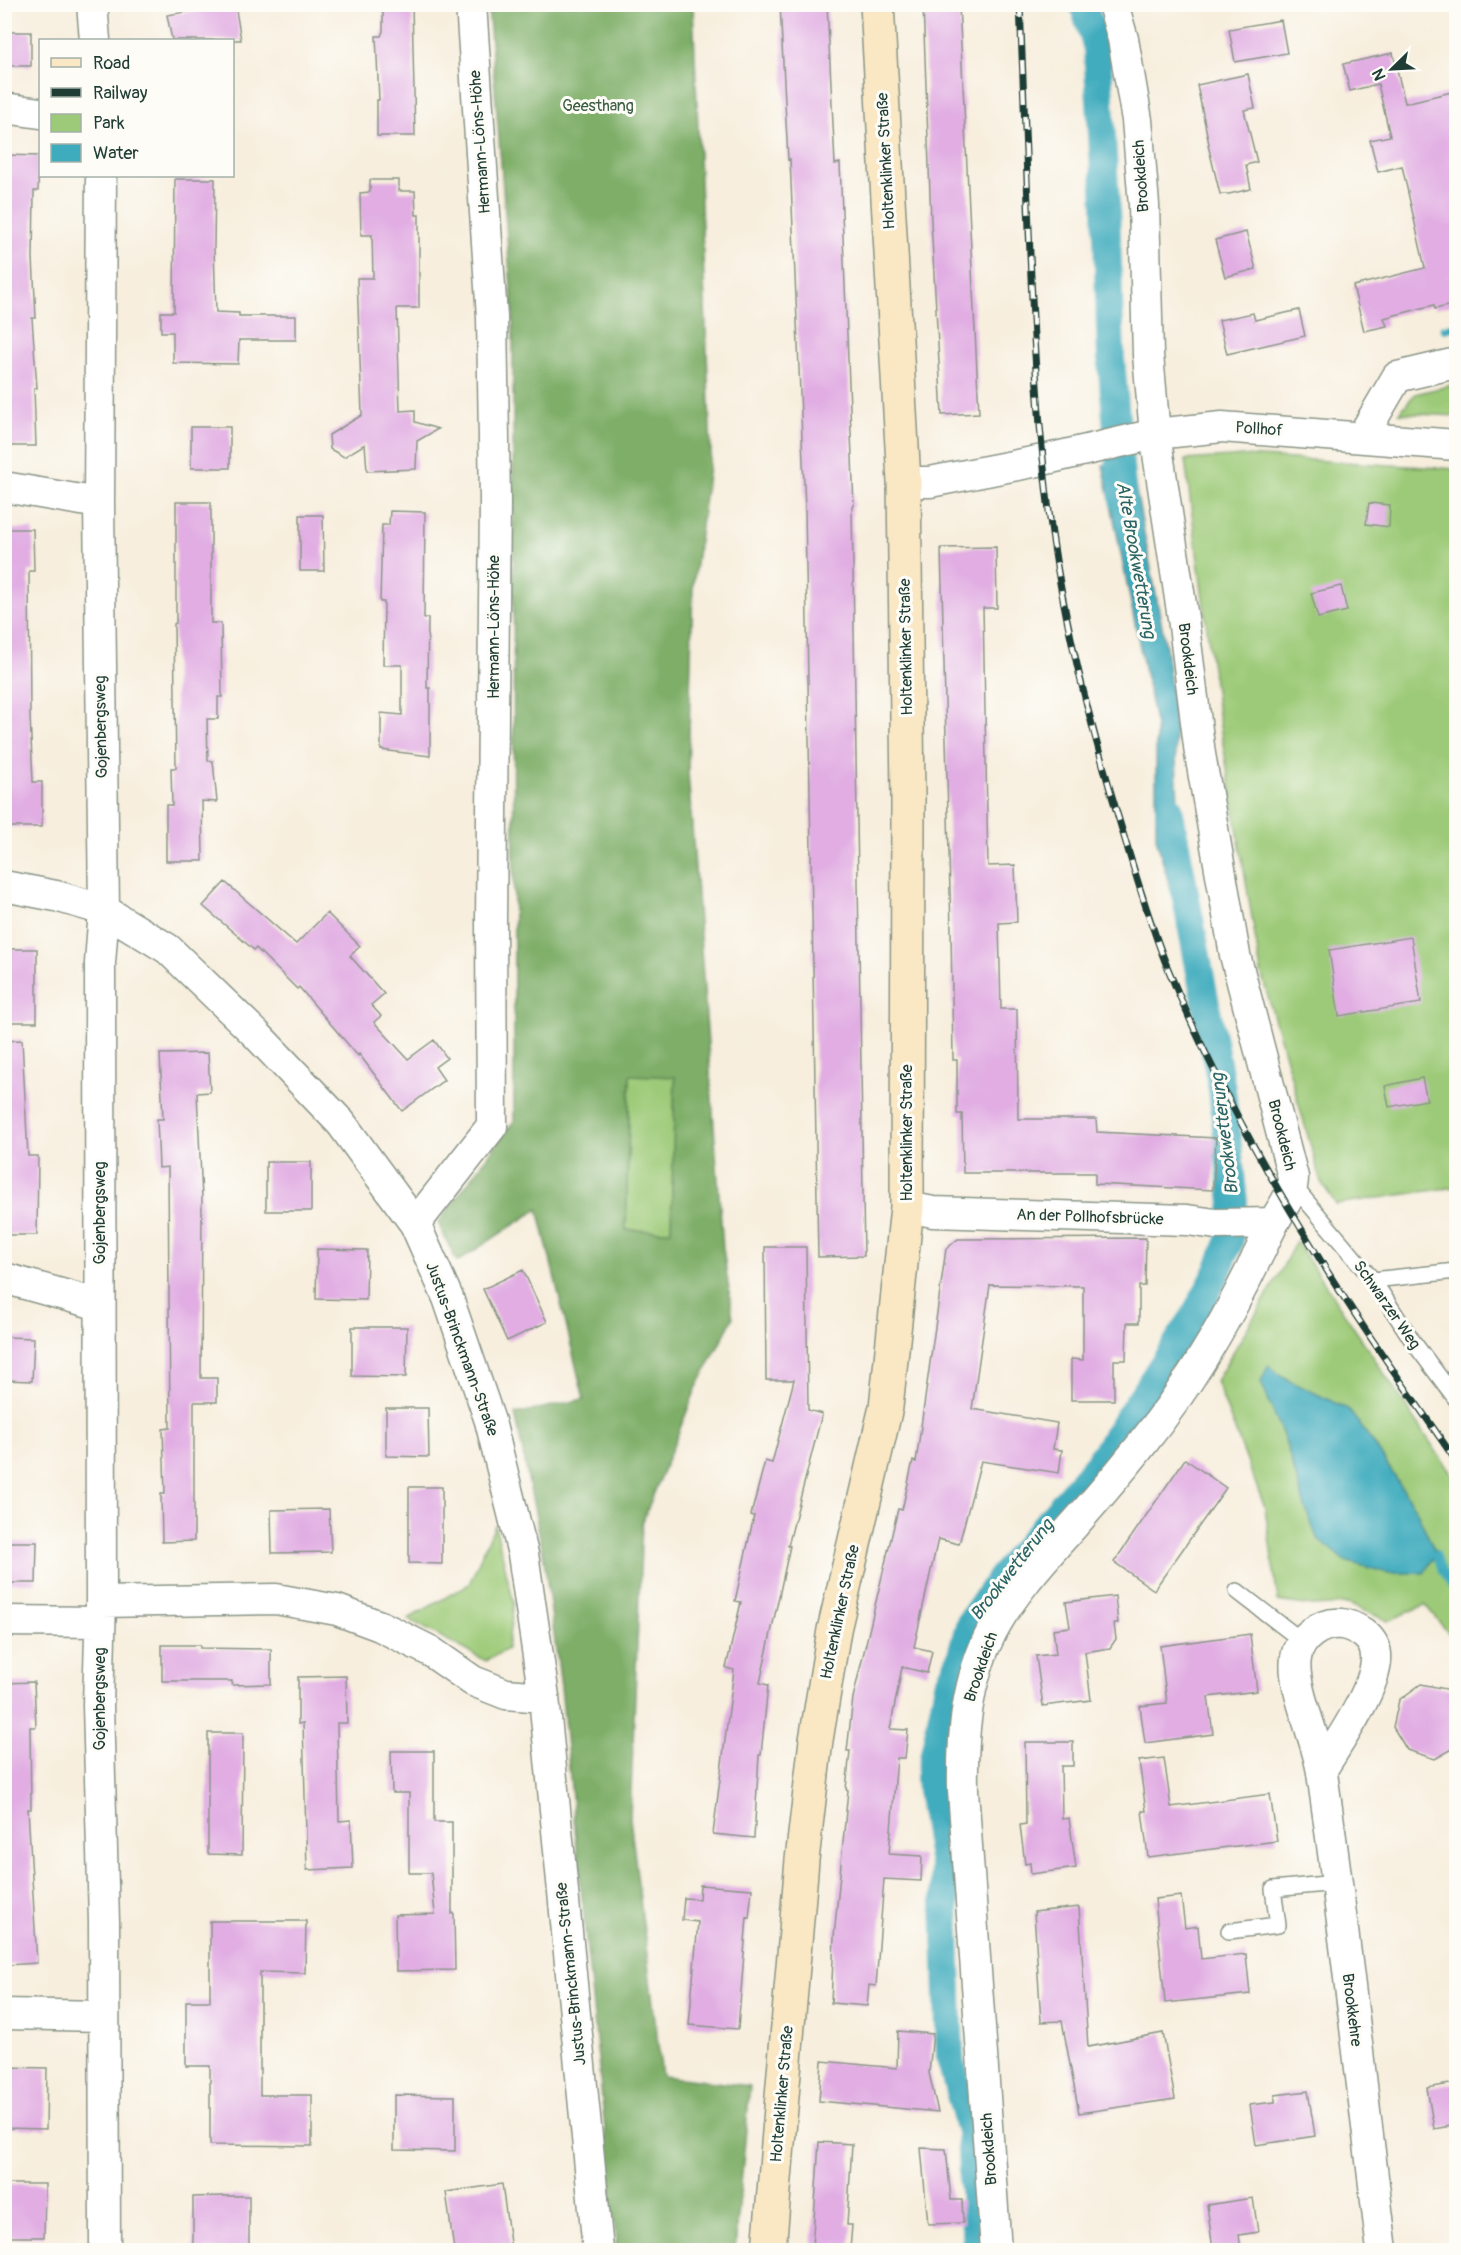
<svg xmlns="http://www.w3.org/2000/svg" width="1461" height="2255" viewBox="0 0 1461 2255" font-family="Pangolin,sans-serif">
	<rect width="100%" height="100%" fill="#fdfcf7"/>
	<filter id="ink" filterUnits="userSpaceOnUse"><feTurbulence type="fractalNoise" baseFrequency=".0167" numOctaves="2"/><feDisplacementMap in="SourceGraphic" scale="12" xChannelSelector="R" yChannelSelector="G"/><feConvolveMatrix kernelMatrix="1 2 1 2 8 2 1 2 1" color-interpolation-filters="sRGB"/></filter>
	<filter id="wash" filterUnits="userSpaceOnUse"><feTurbulence type="fractalNoise" baseFrequency=".008" numOctaves="4" result="noise"/><feDisplacementMap in="SourceGraphic" scale="24" xChannelSelector="R" yChannelSelector="G"/><feGaussianBlur stdDeviation="1.35" result="paint"/><feColorMatrix in="noise" values="0 0 0 0 0 0 0 0 0 0 0 0 0 0 0 0 0 1.4 0 .05"/><feComposite in="paint" operator="in"/></filter>
	<g filter="url(#wash)">
		<rect width="100%" height="100%" fill="#f7eedd"/>
		<path fill="#9dca78" stroke="#5e8456" stroke-width="1.5" fill-rule="evenodd" d="M1456,384V416L1399,413L1415,394Z
			M1244,456L1456,469V1187L1336,1204L1321,1182L1261,972L1218,714L1185,460Z
			M630,1075L675,1076L671,1232L626,1230Z
			M1296,1241L1456,1481V1642L1425,1605L1388,1621L1348,1604L1312,1606L1278,1601L1265,1508L1216,1381L1276,1280ZM1268,1367L1290,1381L1348,1410L1372,1441L1416,1510L1436,1554L1305,1507L1286,1443Z
			M495,1525L514,1604L507,1649L486,1661L408,1619L469,1584Z"/>
		<path fill="#7eae68" stroke="#4e764e" stroke-width="1.5" fill-rule="evenodd" d="M488,5H693L711,452L693,586L688,772L723,1248L733,1318L696,1389L642,1523L630,1818L662,2076L750,2086L735,2250H617L561,1687L543,1552L515,1414L584,1399L538,1209L457,1262L438,1223L514,1121L513,311ZM630,1075L675,1077L671,1231L626,1230Z"/>
		<path fill="#3facbe" stroke="#2f7479" stroke-width="1.5" d="M1130,459L1166,647L1174,711L1179,825L1171,891L1156,838V727L1103,465Z
			M1268,1366L1290,1381L1348,1409L1372,1441L1416,1510L1436,1554L1424,1573H1388L1345,1561L1317,1538L1305,1507L1286,1443L1261,1382Z"/>
		<g fill="none" stroke-linecap="round" stroke-linejoin="round">
			<path stroke="#3facbe" stroke-width="8" d="M1444,329L1456,326
				M1436,1554L1442,1571L1456,1593"/>
			<path stroke="#3facbe" stroke-width="28" d="M1083,4L1097,48L1106,206L1111,359L1123,500
				M976,2250L970,2131L950,2058L944,1871L929,1778L948,1685L959,1662L970,1622L1002,1576L1098,1463L1194,1317L1217,1273L1230,1240L1234,1202L1222,1089L1169,808"/>
		</g>
		<g id="blocks">
			<path fill="#e1ade3" d="M235,4L241,40H172L167,15Z
				M383,4H412L415,136H377V100H379L376,36H381L383,31Z
				M780,4H827L835,164L840,163L854,506H852L864,1256L818,1257L805,508L790,159L788,160Z
				M923,4H959L979,413L942,415L931,221Z
				M1281,20L1287,53L1235,62L1229,29Z
				M4,32H31V66H4Z
				M1393,53L1405,103L1456,91V304L1435,309L1434,305L1384,318L1387,326L1364,331L1353,286L1425,268L1402,166L1378,172L1370,140L1390,136L1378,84L1350,91L1343,64Z
				M1248,74L1255,108L1244,110L1257,162L1246,165L1251,189L1229,194H1220L1208,145L1209,144L1197,85Z
				M4,155L39,156L38,191H34L33,258L36,318H32L37,388H34L36,446H5Z
				M175,179H215L214,248L216,312L239,313V316H296V340H239L238,364L173,363V332H161V312H174Z
				M370,180H399V191H415L416,215H419V308H397L400,411L415,410V422L438,429L417,441L416,469L367,471L365,444L344,457L330,449L329,435L362,415L357,278H373L372,235H361L360,193L370,192Z
				M1246,232L1256,269L1225,277L1215,240Z
				M1299,310L1305,336L1227,354L1219,320L1253,313L1255,320Z
				M191,427H230V468H191Z
				M176,502H211V623H221L222,697H218V719H207L208,761H213L217,802L202,801L203,861H166V805H172L171,768H176L174,624L176,623Z
				M1369,503L1390,505L1389,527L1366,524Z
				M390,511L425,512L424,618H428L427,688H430V756L381,750V713L402,715V665H383L384,602H380L382,525H389Z
				M300,515H323L324,571H300Z
				M4,529H33L34,571H29L30,716L33,782H42V827H4Z
				M996,547L997,608H983L988,866L1015,865L1017,922L999,923L1001,1009H1017L1018,1119H1096L1097,1132L1216,1138L1213,1190L1095,1184V1173H963L962,1114H957V1060H953L951,930L941,548Z
				M1341,586L1347,611L1318,618L1311,593Z
				M225,882L296,944L327,913L360,946L350,956L384,994L371,1005L381,1016L374,1022L408,1059L434,1040L447,1058L435,1067L444,1080L402,1111L359,1054L358,1056L299,987L297,989L256,948L254,950L203,906Z
				M1411,937L1421,1003L1339,1016L1329,950Z
				M4,949H37V1022H4Z
				M22,1040L28,1156H38L37,1235H4V1041Z
				M208,1053L210,1092L197,1093L202,1198L201,1378H217V1402H194V1541L162,1542L161,1494H165L163,1429L170,1428L168,1167L159,1168L157,1119H163L160,1054Z
				M1422,1078L1427,1100L1389,1107L1385,1086Z
				M266,1162H311V1211H266Z
				M1146,1238L1145,1286H1139V1323H1127L1126,1360H1114V1400H1071V1359L1083,1360V1286L990,1285L972,1409L1057,1423L1053,1449L1062,1450L1059,1473L981,1461L959,1544L938,1539L914,1647L932,1651L927,1673L902,1667L890,1729L908,1730L905,1758H897L889,1854L922,1856L921,1881L884,1879L876,1986L869,1985L867,2006L831,2003L834,1937L848,1790L846,1789L850,1751H847L853,1698L898,1509L902,1510L913,1461L916,1462L946,1249L958,1239Z
				M765,1247H806L808,1410L822,1414L788,1546H790L760,1683L768,1685L761,1755H759L754,1838L713,1834L734,1670L726,1668L741,1602L735,1601L754,1516L751,1515L765,1461L772,1463L794,1380H766Z
				M317,1249L367,1250L366,1300L316,1299Z
				M523,1270L547,1322L507,1341L483,1289Z
				M352,1327H407L406,1377L352,1376Z
				M4,1337L34,1338L32,1381L4,1380Z
				M386,1408H428L429,1457L386,1456Z
				M1185,1459L1226,1488L1154,1590L1114,1562Z
				M409,1487H442V1564L409,1563Z
				M329,1509L331,1552L272,1553L271,1510Z
				M4,1542H37L36,1583H4Z
				M1115,1596L1118,1623H1114L1116,1639L1110,1648L1085,1652L1091,1700L1043,1706L1036,1656L1056,1654L1053,1629L1070,1627L1066,1602Z
				M1250,1634L1257,1691L1208,1697L1213,1734L1145,1743L1140,1706L1167,1703L1160,1646Z
				M162,1645H200V1648L271,1649V1684L232,1685V1681H162Z
				M346,1676L347,1723H337L339,1821L351,1820L353,1868L307,1870L303,1723L298,1724V1677Z
				M34,1682L36,1727H30L31,1809H28L37,1963L7,1965L4,1758H7L5,1683Z
				M1421,1684L1456,1691V1747L1435,1759L1407,1750L1393,1727L1399,1700Z
				M208,1733H243L242,1855L208,1854Z
				M1025,1742H1073V1766H1061L1062,1819L1069,1818L1076,1868L1031,1874L1030,1863L1025,1864L1020,1825L1026,1824Z
				M391,1751H434V1822H452V1914H454L455,1970L396,1971L395,1915L435,1914L431,1873H409V1793H392Z
				M1164,1758L1171,1807L1270,1794L1277,1841L1148,1857L1142,1811H1146L1139,1761Z
				M700,1885L752,1889L749,1918L747,1917L738,2029L689,2025L698,1922L682,1920L684,1898L699,1899Z
				M1181,1896L1185,1928L1198,1926L1201,1959L1246,1954L1250,1994L1165,2003L1155,1899Z
				M1079,1907L1088,2047L1163,2033L1175,2099L1079,2113L1062,2021L1041,2022L1034,1912Z
				M210,1921H306L305,1973L260,1972V2095H312V2146L210,2145V2066H186V2001H210Z
				M898,2031L933,2034L929,2073L938,2112L819,2101L822,2061L897,2068Z
				M4,2067L47,2068L46,2129L4,2128Z
				M1456,2083V2125L1434,2129L1427,2088Z
				M1308,2091L1315,2136L1256,2145L1250,2105L1275,2102V2095Z
				M394,2095L455,2096V2151L394,2150Z
				M819,2142L852,2144L847,2225H852L850,2250H812Z
				M921,2148L946,2149L951,2200H962L963,2223L928,2224Z
				M4,2184H45L44,2237H4Z
				M502,2184L511,2250H454L446,2192Z
				M223,2196H249V2250H193V2197Z
				M1253,2198L1258,2232L1239,2235L1241,2250H1213L1207,2205Z"/>
		</g>
	</g>
	<g filter="url(#ink)">
		<use href="#blocks" fill-opacity="0" stroke="#8b9688" stroke-width="1.5"/>
		<g fill="none" stroke-linecap="round" stroke-linejoin="round">
			<g stroke="#8b9688" stroke-width="18">
				<path id="lane" d="M1293,1185L1373,1280L1414,1343L1456,1399
					M1373,1280L1456,1271
					M1237,1591L1302,1641
					M1229,1931L1278,1925L1273,1889L1336,1883"/>
			</g>
			<g stroke="#8b9688" stroke-width="33">
				<path id="street" d="M92,4L95,40
					M4,108L40,113
					M101,176L99,503L104,910L100,963L101,1602L98,1705L104,1922L105,2250
					M1362,437L1397,377L1456,363
					M904,482H930L1043,460L1155,434L1222,427L1456,445
					M4,487L99,503
					M4,886L56,896L104,910L168,949L256,1034L341,1123L415,1224L448,1298L490,1421L523,1554L544,1697L598,2250
					M907,1207L933,1212L1187,1220L1216,1224L1273,1223
					M415,1224L492,1126L491,922L495,501L492,317L471,4
					M4,1278L100,1305
					M101,1602L276,1599L337,1610L380,1626L430,1651L473,1681L506,1694L544,1697
					M4,1621L100,1622
					M1322,1769C1338,1743 1375,1690 1376,1660C1377,1649 1372,1640 1363,1633C1357,1629 1350,1625 1342,1624C1321,1622 1299,1637 1296,1658C1291,1686 1318,1741 1322,1773C1345,1931 1362,2091 1382,2250
					M4,2014L103,2016
					M996,2250L963,1790C962,1735 966,1681 992,1631C1013,1592 1043,1560 1072,1527C1096,1500 1120,1472 1142,1444C1188,1387 1225,1324 1256,1259C1262,1248 1266,1237 1272,1226C1280,1209 1293,1197 1293,1177L1235,955L1200,754L1183,618L1155,434L1148,355L1144,205L1137,120L1123,39L1113,4"/>
			</g>
			<g stroke="#8b9688" stroke-width="36">
				<path id="secondary" d="M769,2250L802,1860L816,1740L834,1630L886,1407L907,1207L908,798L904,482L877,4"/>
			</g>
			<use href="#lane" stroke="#fff" stroke-width="15"/>
			<use href="#street" stroke="#fff" stroke-width="30"/>
			<use href="#secondary" stroke="#fae7c3" stroke-width="33"/>
			<g stroke="#1f3d34" stroke-width="7">
				<path id="rail" d="M1020,4C1023,88 1027,171 1030,254C1034,348 1039,442 1052,534C1066,632 1091,728 1120,823C1134,870 1148,918 1166,964C1206,1062 1257,1157 1313,1248C1357,1321 1408,1391 1456,1461"/>
			</g>
			<use href="#rail" stroke="#fdfcf7" stroke-width="4.5" stroke-dasharray="14" stroke-linecap="butt"/>
		</g>
	</g>
	<g text-anchor="middle" dominant-baseline="central" stroke-width="6" stroke-linejoin="round" paint-order="stroke">
		<g font-size="16" fill="#3e6045" stroke="#fdfcf7">
			<text x="598" y="106">Geesthang</text>
		</g>
		<g font-size="16" fill="#1f3d34" stroke="#fdfcf7">
			<text transform="translate(480 142) rotate(-94)">Hermann-Löns-Höhe</text>
			<text transform="translate(886 161) rotate(-93)">Holtenklinker Straße</text>
			<text transform="translate(1141 176) rotate(-94)">Brookdeich</text>
			<text transform="translate(1259 429) rotate(4)">Pollhof</text>
			<text transform="translate(494 627) rotate(-90)">Hermann-Löns-Höhe</text>
			<text transform="translate(906 647) rotate(-91)">Holtenklinker Straße</text>
			<text transform="translate(1188 659) rotate(83)">Brookdeich</text>
			<text transform="translate(101 727) rotate(-91)">Gojenbergsweg</text>
			<text transform="translate(907 1133) rotate(-90)">Holtenklinker Straße</text>
			<text transform="translate(1282 1135) rotate(76)">Brookdeich</text>
			<text transform="translate(100 1213) rotate(-90)">Gojenbergsweg</text>
			<text transform="translate(1090 1217) rotate(2)">An der Pollhofsbrücke</text>
			<text transform="translate(1387 1305) rotate(55)">Schwarzer Weg</text>
			<text transform="translate(462 1349) rotate(70)">Justus-Brinckmann-Straße</text>
			<text transform="translate(840 1612) rotate(-78)">Holtenklinker Straße</text>
			<text transform="translate(981 1667) rotate(-71)">Brookdeich</text>
			<text transform="translate(100 1699) rotate(-90)">Gojenbergsweg</text>
			<text transform="translate(571 1974) rotate(-96)">Justus-Brinckmann-Straße</text>
			<text transform="translate(1352 2010) rotate(83)">Brookkehre</text>
			<text transform="translate(782 2094) rotate(-85)">Holtenklinker Straße</text>
			<text transform="translate(989 2149) rotate(-94)">Brookdeich</text>
		</g>
		<g font-size="18" font-style="italic" fill="#2a6464" stroke="#fdfcf7">
			<text transform="translate(1136 560) rotate(80)">Alte Brookwetterung</text>
			<text transform="translate(1225 1134) rotate(-97)">Brookwetterung</text>
			<text transform="translate(1012 1570) rotate(-52)">Brookwetterung</text>
		</g>
	</g>
	<rect width="1461" height="2255" fill="none" stroke="#fdfcf7" stroke-width="24"/>
	<rect x="39" y="39" width="195" height="138" fill="#fdfcf7" stroke="#a4b0a9" stroke-width="1.5"/>
	<rect x="51" y="58" width="30" height="9" fill="#fae7c3" stroke="#a4b0a9" stroke-width="1.5"/>
	<text x="93" y="69" font-size="18" fill="#1f3d34">Road</text>
	<rect x="51" y="88" width="30" height="9" fill="#1f3d34" stroke="#a4b0a9" stroke-width="1.5"/>
	<text x="93" y="99" font-size="18" fill="#1f3d34">Railway</text>
	<rect x="51" y="114" width="30" height="18" fill="#9dca78" stroke="#a4b0a9" stroke-width="1.5"/>
	<text x="93" y="129" font-size="18" fill="#1f3d34">Park</text>
	<rect x="51" y="144" width="30" height="18" fill="#3facbe" stroke="#a4b0a9" stroke-width="1.5"/>
	<text x="93" y="159" font-size="18" fill="#1f3d34">Water</text>
	<g transform="translate(1392 69) rotate(246)" stroke="#fdfcf7" stroke-width="4.5" paint-order="stroke">
	<path d="M0-4.5L10 22L0 15L-10 22Z" fill="#1f3d34"/>
	<text y="-9" font-size="16" font-weight="bold" text-anchor="middle" fill="#1f3d34">N</text>
	</g>
</svg>
